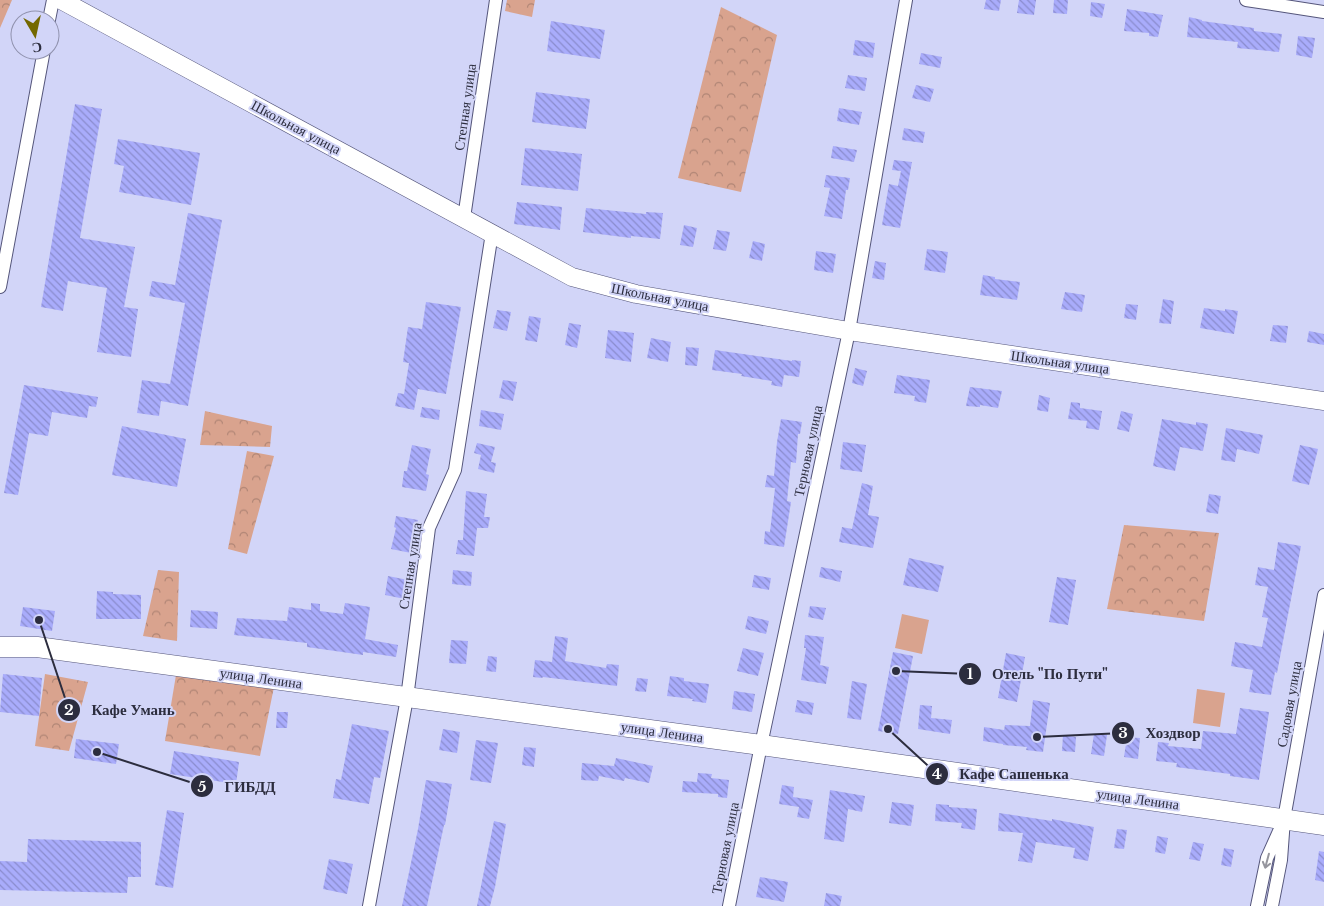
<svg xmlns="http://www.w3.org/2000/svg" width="1324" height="906" viewBox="0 0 1324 906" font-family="'Libre Baskerville',serif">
	<defs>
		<pattern id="forest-crowns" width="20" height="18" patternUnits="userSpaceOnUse" patternTransform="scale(1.25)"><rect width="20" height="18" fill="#d9a38e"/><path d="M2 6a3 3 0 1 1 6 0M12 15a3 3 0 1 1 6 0" fill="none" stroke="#b08575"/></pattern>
		<pattern id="building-back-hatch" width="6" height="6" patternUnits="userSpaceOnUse" patternTransform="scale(1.25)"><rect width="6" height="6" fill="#a9acfb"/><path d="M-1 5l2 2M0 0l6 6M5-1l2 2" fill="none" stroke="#8a8ccd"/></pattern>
	</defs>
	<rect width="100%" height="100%" fill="#d2d5f8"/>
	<path fill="url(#forest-crowns)" d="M0,0H12L0,28Z
		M507,0H535L532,17L505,11Z
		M721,7L777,35L741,192L678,178Z
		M205,411L272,426L270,447L200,445Z
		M247,451L274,456L247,554L228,549Z
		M1124,525L1219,533L1204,621L1107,609Z
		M158,570L179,572L177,641L143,636Z
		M45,674L88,682L69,751L35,746Z
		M176,675L274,687L260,756L165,741Z"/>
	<path fill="#d9a38e" d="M902,614L929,620L922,654L895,648Z
		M1197,689L1225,693L1220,727L1193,723Z"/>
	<path fill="url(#building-back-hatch)" d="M986,0H1001L999,11L984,9Z
		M1019,0H1036L1034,15L1017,13Z
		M1054,0H1068L1067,14L1053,13Z
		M1091,2L1105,4L1102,18L1090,16Z
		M1127,9L1163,15L1158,37L1149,36V33L1124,31Z
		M1189,17L1202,20V21L1254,28V31L1282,34L1279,52L1237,48L1238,42L1187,37Z
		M551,21L605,30L600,59L547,51Z
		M1298,36L1315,38L1312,58L1296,55Z
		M855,40L875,43L873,58L853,55Z
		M921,53L942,57L940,68L919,64Z
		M848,75L867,78L865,91L845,88Z
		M916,85L934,89L930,102L912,98Z
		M536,92L590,99L586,129L532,122Z
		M75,104L102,109L80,238L135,247L124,307L138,309L131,357L97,352L107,288L68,281L63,311L41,307Z
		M839,108L862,112L859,125L837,121Z
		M904,128L925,132L923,143L902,140Z
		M118,139L200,153L191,205L119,192L124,166L114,164Z
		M833,146L857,150L854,162L831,158Z
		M525,148L582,154L578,191L521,185Z
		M894,160L912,162L900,228L882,225L889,184L898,186L901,171L892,170Z
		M826,175L850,178L848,190H846L842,219L824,216L830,188L824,187Z
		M517,202L562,207L560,230L514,224Z
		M586,208L646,214V212L663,213L660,239L631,236V238L583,232Z
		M188,213L222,220L188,406L161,401L159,416L137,413L142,380L170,384L185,303L149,296L152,281L175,285Z
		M684,225L697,228L693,247L680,245Z
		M717,230L730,232L726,251L713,249Z
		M753,241L765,244L762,261L749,258Z
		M927,249L948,252L945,273L924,270Z
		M816,251L836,254L833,273L814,270Z
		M875,261L886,263L884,280L872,278Z
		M983,275L995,277V279L1020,282L1017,300L980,295Z
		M1065,292L1085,295L1082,312L1061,309Z
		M1163,299L1174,301L1171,324L1159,323Z
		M426,302L461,307L446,394L418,389L414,410L395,406L398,393L404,394L409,363L403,362L408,327L422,329Z
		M1126,304L1138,305L1136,320L1124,318Z
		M1204,308L1225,311V309L1238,311L1234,334L1200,328Z
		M497,310L511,312L507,331L493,328Z
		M529,316L541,318L537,342L525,340Z
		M569,323L581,325L577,348L565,345Z
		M1273,325L1288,326L1286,343L1270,341Z
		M608,330L634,333L631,362L605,358Z
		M1309,331L1324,334V345L1307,342Z
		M651,338L671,342L668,362L647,358Z
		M686,347L699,348L697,366L685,365Z
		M715,350L792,361V360L801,361L799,377L784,375L782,387L771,385L772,381L741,376L742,374L712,370Z
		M855,368L867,371L863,386L852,383Z
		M897,375L930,380L926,403L914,401L915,396L894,393Z
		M503,380L517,382L513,401L499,398Z
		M24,385L98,397L96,407L89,406L87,418L52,412L48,436L29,433L18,495L4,493Z
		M970,387L1002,391L998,408L980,405V407L966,406Z
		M1039,395L1050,398L1048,412L1037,410Z
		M1071,402L1080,403V408L1102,411L1099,430L1086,428L1087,421L1068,419Z
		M422,407L440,410L439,420L420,417Z
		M481,410L504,414L501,430L479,426Z
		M1121,411L1133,414L1129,432L1117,429Z
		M781,419L802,422L800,434H798L796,463L791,462L787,501L791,502L784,547L764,544L765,531L770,532L775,488L765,487L767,475L774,476L777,442Z
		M1162,419L1196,425V422L1208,424L1203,451L1180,447L1175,471L1153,466Z
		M122,426L186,439L177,487L112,475Z
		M1226,428L1263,435L1259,454L1237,449L1235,462L1221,460Z
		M843,442L866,445L862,472L840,469Z
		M477,443L495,447L491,462L496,463L494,473L478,469L481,455L474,453Z
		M412,445L431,449L426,474L429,475L426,491L402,487L404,471H407Z
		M1300,445L1318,449L1309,485L1292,481Z
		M862,483L873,486L868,515L879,517L873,548L839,542L842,527L852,529Z
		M466,491L487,494L484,517H490L488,528H477L474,556L456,554L458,540H463Z
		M1209,494L1221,496L1218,514L1206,512Z
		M396,516L418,520L411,553L391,549L396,528L394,527Z
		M1278,542L1301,546L1277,673L1275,672L1271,695L1249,692L1253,670L1231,666L1235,642L1262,647L1268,618L1262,617L1268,587L1255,585L1258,567L1274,570Z
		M909,558L944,566L938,592L903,585Z
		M821,567L842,571L840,582L819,577Z
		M453,570L472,572L471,586L452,584Z
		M754,575L771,578L769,590L752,587Z
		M388,576L408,580L405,599L385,595Z
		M1057,577L1076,580L1068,625L1049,622Z
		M97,591L113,592V594L141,595V619H96Z
		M311,603L320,604V611L343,614L345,603L370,607L365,639L398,645L396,657L363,652V655L307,647V643L234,635L237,618L287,621L289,607L311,610Z
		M810,606L826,608L823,620L808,617Z
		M23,607L55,611L52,631L20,626Z
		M191,610L218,612L217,629L190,627Z
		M748,616L769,621L766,634L745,629Z
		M805,635L824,637L820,665L829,667L826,684L801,680L806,648H804Z
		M555,636L568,638L565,661L606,668L607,664L619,665L617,686L543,677L542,678L533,677L535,660L552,662Z
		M451,640L468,641L466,664L449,663Z
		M743,648L764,653L758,676L737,671Z
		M893,652L913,656L898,734L878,731Z
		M1006,653L1025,657L1017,702L998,698Z
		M488,656L497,657L496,672L486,671Z
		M3,674L42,678L39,716L0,712Z
		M670,676L684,678V681L709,684L706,703L692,701L693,699L667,696Z
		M637,678L648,679L646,692L635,691Z
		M852,681L867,684L861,720L847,718Z
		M734,691L755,694L752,712L732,709Z
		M797,700L814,703L812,715L795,712Z
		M1033,700L1050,703L1043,752L1026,750L1027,747L1003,745V744L983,741L984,727L1004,730L1005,725L1030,726Z
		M920,705L932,706L931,718L952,720L950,734L918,729Z
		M1240,708L1269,712L1259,780L1230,776V774L1176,767L1177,763L1156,761L1158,742L1169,743L1168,746L1201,749L1203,731L1236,734Z
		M277,712H288L287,728H276Z
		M352,724L389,731L380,778L374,777L369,804L333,798L336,779L341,780Z
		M443,729L460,732L457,753L439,750Z
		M1094,734L1107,735L1104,756L1091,754Z
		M1063,735L1076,737L1075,752L1062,751Z
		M1127,737L1140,738L1138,759L1124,757Z
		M76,739L119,744L116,764L74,758Z
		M476,740L498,743L491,783L470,780Z
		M524,747L536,748L534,767L522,765Z
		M174,751L239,762L236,784L170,774Z
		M616,758L653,766L649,783L625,778L624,781L599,776L598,781L581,780L582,763L614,766Z
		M698,773L712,774L711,778L729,780L727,798L718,797V794L682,792L683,781L697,782Z
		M426,780L452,784L445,825H444L427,906H402L418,829Z
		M782,785L794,787L793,797L813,800L809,819L797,817L799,807L779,804Z
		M830,790L865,796L862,812L848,809L844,842L824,839Z
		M892,802L914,805L911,826L889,823Z
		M936,804L949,805V807L977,809L975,830L961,828L962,823L935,821Z
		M167,810L184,813L173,888L155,885Z
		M999,813L1052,821V819L1094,827L1088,861L1073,858L1075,848L1036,842L1032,863L1018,861L1023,833L998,831Z
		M494,821L506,824L495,887L490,906H477Z
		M1117,829L1127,830L1124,849L1114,848Z
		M1157,836L1168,838L1165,854L1155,852Z
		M28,839L141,842V877H128L127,893L0,890V861L27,862Z
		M1193,842L1204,844L1200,861L1189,859Z
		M1224,848L1234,850L1231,867L1221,865Z
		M1319,851L1324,852V882L1315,880Z
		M329,859L353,864L347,894L323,889Z
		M760,877L788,882L784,902L756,897Z
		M826,893L842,896L840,906H824Z"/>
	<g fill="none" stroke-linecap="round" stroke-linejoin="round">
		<g stroke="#55567b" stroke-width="14">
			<path id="street" d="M1246,0L1324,12
				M49,20L53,0
				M464,218L496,0
				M0,287L44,50
				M369,906L407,698L429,528L455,470L492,233
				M729,906L761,745L849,331L906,0
				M1257,906L1267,858L1280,829
				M1272,906L1281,860L1284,819L1324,595"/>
		</g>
		<g stroke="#55567b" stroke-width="19">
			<path id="secondary" d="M61,0L572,277L636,294L849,331L1324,401"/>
		</g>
		<g stroke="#55567b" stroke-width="21">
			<path id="primary" d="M0,647H37L761,745L1324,825"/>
		</g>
		<use href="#street" stroke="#fff" stroke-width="12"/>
		<use href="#secondary" stroke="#fff" stroke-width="18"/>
		<use href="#primary" stroke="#fff" stroke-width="20"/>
	</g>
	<defs><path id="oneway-shaft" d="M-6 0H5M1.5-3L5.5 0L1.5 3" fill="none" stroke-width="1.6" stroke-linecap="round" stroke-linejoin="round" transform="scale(1.25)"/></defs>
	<use stroke="#96969e" href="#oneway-shaft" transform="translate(1267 861) rotate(105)"/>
	<g text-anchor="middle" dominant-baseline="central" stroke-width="4" stroke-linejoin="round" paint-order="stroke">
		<g font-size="14" fill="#2c2d3e" stroke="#d2d5f8">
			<text transform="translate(465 107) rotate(-82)">Степная улица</text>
			<text transform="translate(296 127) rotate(28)">Школьная улица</text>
			<text transform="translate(660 297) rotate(11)">Школьная улица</text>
			<text transform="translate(1060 362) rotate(8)">Школьная улица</text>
			<text transform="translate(808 451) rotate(-78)">Терновая улица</text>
			<text transform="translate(410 566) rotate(-81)">Степная улица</text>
			<text transform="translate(261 678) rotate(8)">улица Ленина</text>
			<text transform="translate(1289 704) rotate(-80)">Садовая улица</text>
			<text transform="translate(662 732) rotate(8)">улица Ленина</text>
			<text transform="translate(1138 799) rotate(8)">улица Ленина</text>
			<text transform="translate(725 848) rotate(-79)">Терновая улица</text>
		</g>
	</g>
	<path fill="none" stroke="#2c2d3e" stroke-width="2" d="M896 671L970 674M39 620L69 710M1037 737L1123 733M888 729L937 774M97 752L202 786"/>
	<g fill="#2c2d3e" stroke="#d2d5f8" stroke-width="2">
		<circle cx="896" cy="671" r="5"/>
		<circle cx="39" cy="620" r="5"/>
		<circle cx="1037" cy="737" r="5"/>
		<circle cx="888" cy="729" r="5"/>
		<circle cx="97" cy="752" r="5"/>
		<circle cx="970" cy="674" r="12"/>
		<circle cx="69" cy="710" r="12"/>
		<circle cx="1123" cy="733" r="12"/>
		<circle cx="937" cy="774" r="12"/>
		<circle cx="202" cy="786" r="12"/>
	</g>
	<g font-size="15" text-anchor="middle" font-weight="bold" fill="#fff">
		<text x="970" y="679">1</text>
		<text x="69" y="715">2</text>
		<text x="1123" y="738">3</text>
		<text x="937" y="779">4</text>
		<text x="202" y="792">5</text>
	</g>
	<g font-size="15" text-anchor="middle" font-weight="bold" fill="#2c2d3e" stroke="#d2d5f8" stroke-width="4" stroke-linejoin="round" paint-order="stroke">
		<text x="1050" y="679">Отель "По Пути"</text>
		<text x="133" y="715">Кафе Умань</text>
		<text x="1173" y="738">Хоздвор</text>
		<text x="1014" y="779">Кафе Сашенька</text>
		<text x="250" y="792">ГИБДД</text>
	</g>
	<g transform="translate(35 35) rotate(171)"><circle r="24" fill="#d2d5f8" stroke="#9092ae"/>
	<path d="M0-4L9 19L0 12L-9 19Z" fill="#736800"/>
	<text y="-8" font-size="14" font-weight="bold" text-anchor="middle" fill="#2c2d3e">С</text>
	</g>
</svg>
